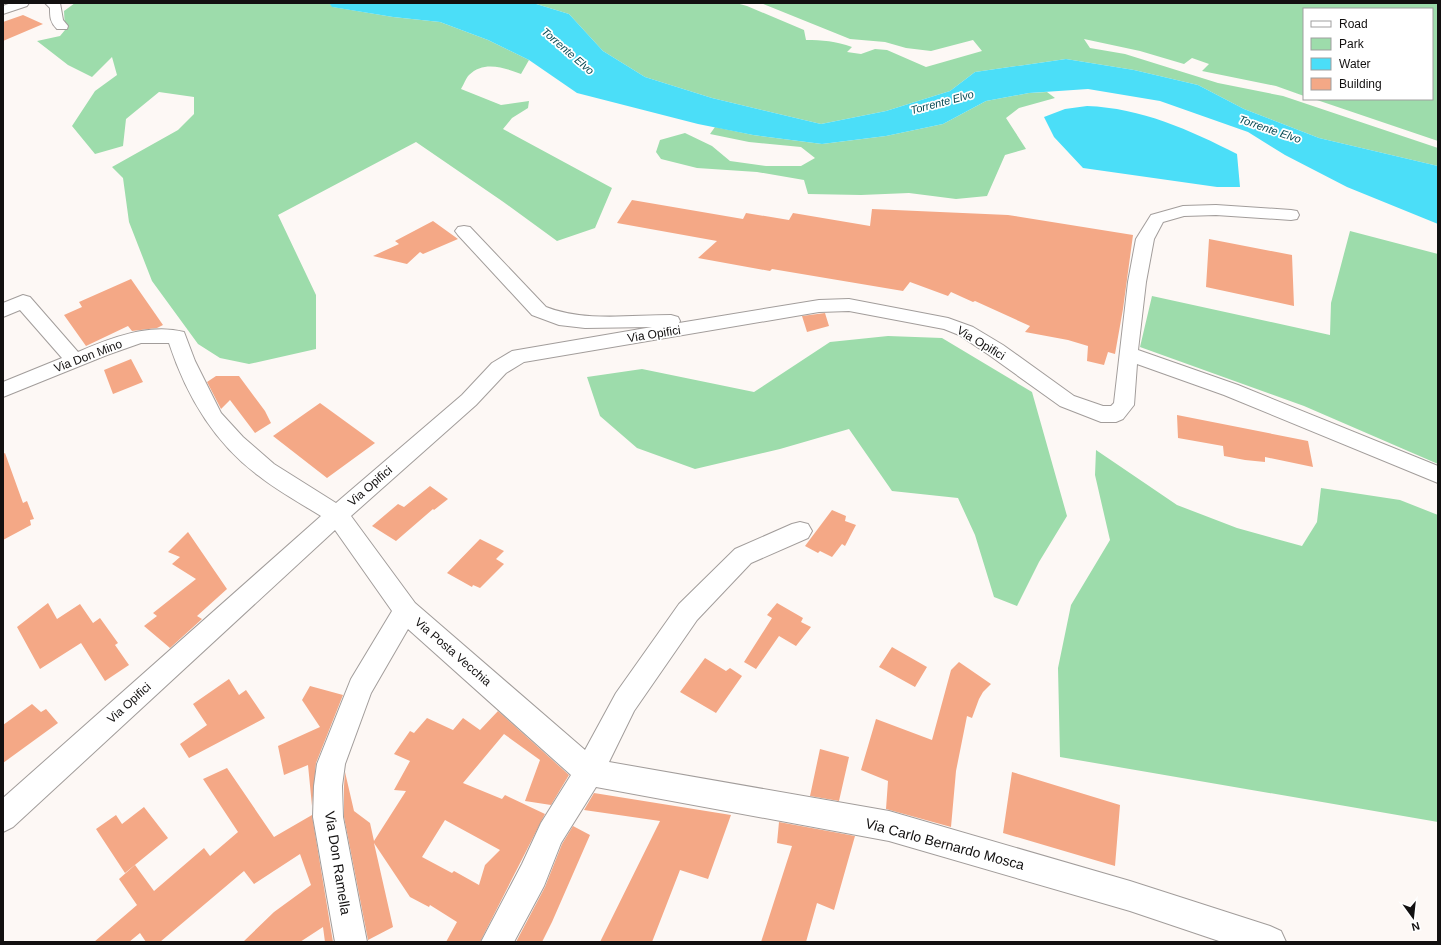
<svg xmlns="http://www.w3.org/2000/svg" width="1441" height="945" viewBox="0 0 1441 945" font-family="Arial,sans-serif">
	<rect width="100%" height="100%" fill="#fdf8f5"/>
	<path fill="#9ddcab" d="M75,3H329L333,7L393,17L440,22L488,40L529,60L521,74C505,68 484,60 469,75C466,78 464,84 461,89L501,105L529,101L528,108L512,118L503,129L612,188L595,228L557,241L502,201L416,142L278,215L316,295V349L249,364L220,358L198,344L152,281L129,222L123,178L112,167L178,130L194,114V97L159,92L126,119L123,146L95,154L72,126L95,91L117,75L112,57L92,77L68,65L37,41L60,36L65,30L64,11Z
		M533,3H736L747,6L804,30L806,40C822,40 836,41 852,47L847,52L861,54L875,49L887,50L926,67L982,51L973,40L931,51L906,48L885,42L850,39L761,3H1438V141L1314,99H1432V9H1304V96L1276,86L1202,71L1209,64L1192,58L1184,64L1140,51L1084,39L1090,48L1125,54L1218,83L1283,96L1438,148V166L1319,138L1244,109L1198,85L1134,70L1066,59L975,72L950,91L886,111L821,124L712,98L645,77L603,51L569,14Z
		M1047,92L1055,98L1019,108L1006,118L1026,149L1005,155L987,196L956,199L909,193L861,195L808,194L804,180L757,172L697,168L661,159L656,152L660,140L685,133L712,146L730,161L766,166H801L815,158L801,147L749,142L710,134L715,127L753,135L822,144L886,136L943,124L986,101L1029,93Z
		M1350,231L1438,254V464L1304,406L1140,347L1152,296L1330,335L1331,303Z
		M888,336L942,338L1032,392L1067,516L1039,562L1017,606L994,597L975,535L958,498L892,491L849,429L780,449L695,469L637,448L600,416L587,377L642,369L754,392L830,342Z
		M1096,450L1177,505L1237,528L1302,546L1317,522L1321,488L1400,500L1438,515V822L1060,757L1058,668L1071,605L1110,540L1095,475Z"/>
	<path fill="#4bdef8" d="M329,3H533L569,14L603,51L645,77L712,98L821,124L886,111L950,91L975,72L1066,59L1134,70L1198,85L1244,109L1319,138L1438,166V224L1347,187L1285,155L1248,132L1160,101L1088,89L1029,93L986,101L943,124L886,136L822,144L753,135L698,124L577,93L529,60L488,40L440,22L393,17L332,7Z
		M1087,106C1141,108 1190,130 1237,154L1240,187H1217L1083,168L1054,137L1044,117L1065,109Z"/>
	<path fill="#f4a886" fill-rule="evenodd" d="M23,15L43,24L3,41V22Z
		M632,200L743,219L746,213L789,220L793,213L870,226L872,209L1008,215L1133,235L1123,309L1115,354L1108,352L1104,365L1087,361L1088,346L1068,340L1025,332L1030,326L975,301L973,302L951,292L948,296L910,282L903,291L772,269L770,271L698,258L717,241L617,223Z
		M433,221L458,239L423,254L420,252L407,264L373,256L399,244L395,241Z
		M1209,239L1292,255L1294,306L1206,287Z
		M131,279L163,325L157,328L132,331L128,326L86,346L64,315L82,307L79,302Z
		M825,313L829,326L807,332L802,316Z
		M131,359L143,382L113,394L104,370Z
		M216,376H239L265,411L271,423L255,433L230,400L221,409L207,382Z
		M320,403L375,443L327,478L273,436Z
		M1177,415L1308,441L1313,467L1265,457V462L1245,460L1224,456L1223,446L1178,438Z
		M5,453L23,503L27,501L34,519L30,520L31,525L3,540V454Z
		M430,486L448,499L434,510L433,509L396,541L372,526L398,504L404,507Z
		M832,510L846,516L845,521L856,525L845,546L842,544L832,557L820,551L818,553L805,546Z
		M188,532L227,589L197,616L202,619L170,648L144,626L157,616L153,613L196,579L172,564L180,557L168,552Z
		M480,539L504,551L496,559L504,564L480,588L473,585L472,587L447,573Z
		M48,603L57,619L80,604L93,623L100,618L118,643L115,645L129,665L105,681L81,643L40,669L17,627Z
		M777,603L803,618L801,622L811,627L796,646L779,636L756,669L744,662L772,618L767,615Z
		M892,647L927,667L915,687L879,667Z
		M705,658L726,671L730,668L742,676L716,713L680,692Z
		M959,662L991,684L983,692L979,699L972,718L967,716L956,771L951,827L886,809L888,781L861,770L876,719L932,740L951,670Z
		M229,679L239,695L246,690L265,718L189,758L180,744L207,725L193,704Z
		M310,686L343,695L316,763L312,806L308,765L284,775L278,746L320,727L302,700Z
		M32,704L41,712L46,709L58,723L3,763V725Z
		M498,711L569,775L551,805L525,801L540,760L504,734L463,783L502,799L505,795L509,797L545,814L480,942H446L457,922L430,905L429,907L410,897L374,843L393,927L368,940L344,817V786L345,772L354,811L370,823L374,841L406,791L394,790L410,761L394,754L410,731L414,733L427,718L453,730L463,718L480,730ZM445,820L500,850L485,865L479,885L454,871L452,873L422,857Z
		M820,749L849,757L839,801L810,796Z
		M227,768L274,837L312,815L333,942H325L323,927L300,942H243L274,912L311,885L300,854L254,884L244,871L160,942H146L140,933L129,942H94L137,905L119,879L135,865L154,891L204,848L210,856L238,832L203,779Z
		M1012,772L1120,805L1115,866L1003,833Z
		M594,793L731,815L708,879L680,870L652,942H600L660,821L584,810Z
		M144,807L168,838L125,873L96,829L116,815L122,824Z
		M779,822L855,836L834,910L817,903L806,942H761L792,846L777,843Z
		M573,826L590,835L552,922L542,942H516L545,887L562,844Z"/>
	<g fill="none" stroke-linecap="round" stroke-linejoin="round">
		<g stroke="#a29d9b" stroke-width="2">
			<path id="minor" d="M11,3H29L27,6L3,14V6Z
				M45,3H60L63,20L68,26L67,29H57C50,22 50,17 50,8Z
				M1216,205L1291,210L1297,211L1299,215L1297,219L1291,220L1216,215L1184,216L1163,222L1154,239L1146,282L1138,350L1238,385L1438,466V483L1224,395L1137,364L1134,405L1123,419L1116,422H1101L1060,406L989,355L959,335L944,329L849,311L819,312L524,362L506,373L476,405L351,516L415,603L585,750L616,693L679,604L735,549L792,524L800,522L808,524L812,531L808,538L751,563L697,620L634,711L609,762L889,811L1130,881L1270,926L1281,931L1286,942H1222L1130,911L889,841L596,787L561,843L544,886L514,942H481L522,864L541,823L571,775L408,629L371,693L345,764L342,786L343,817L367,942H335L313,817L314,786L317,764L351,679L392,611L335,530L13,827L3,832V798L321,516C300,503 278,491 259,476C214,443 186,395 169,343H141L107,355L3,397V382L62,358L20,310L3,317V303L23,295L30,297L78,352C110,338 149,323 184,332L195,361L221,413L243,437L274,464L336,503L462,395L492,363L512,351L652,327L585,328L559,325L532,315L458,235L455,231L458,227L464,226L470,227L546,307C584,322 630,315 671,315L678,317L680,321L679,323L819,300L849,299L948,318L973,327L1003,345L1074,396L1103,406H1111L1114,403L1128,282L1136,239L1151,215L1183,206Z"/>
		</g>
		<use href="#minor" fill="#fff" fill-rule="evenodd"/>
	</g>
	<g text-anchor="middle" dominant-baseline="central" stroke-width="3.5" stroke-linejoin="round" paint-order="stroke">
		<g font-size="11" font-style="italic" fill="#094b55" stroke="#fff">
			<text transform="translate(568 51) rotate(41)">Torrente Elvo</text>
			<text transform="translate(942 102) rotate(-15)">Torrente Elvo</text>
			<text transform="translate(1270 129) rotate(19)">Torrente Elvo</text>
		</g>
		<g font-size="12" fill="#121010" stroke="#fff">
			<text transform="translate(654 334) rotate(-9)">Via Opifici</text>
			<text transform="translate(981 343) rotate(31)">Via Opifici</text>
			<text transform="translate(88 356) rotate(-21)">Via Don Mino</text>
			<text transform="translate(370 486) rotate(-41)">Via Opifici</text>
			<text transform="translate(453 652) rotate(41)">Via Posta Vecchia</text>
			<text transform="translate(129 703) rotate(-42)">Via Opifici</text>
		</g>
		<g font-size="14" fill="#121010" stroke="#fff">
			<text transform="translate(945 844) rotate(15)">Via Carlo Bernardo Mosca</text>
			<text transform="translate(338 863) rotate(81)">Via Don Ramella</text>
		</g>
	</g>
	<rect width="1441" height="945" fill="none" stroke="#121010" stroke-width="8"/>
	<rect x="1303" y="8" width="130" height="92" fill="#ffffff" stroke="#a09f9f"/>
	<rect x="1311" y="21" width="20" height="6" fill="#ffffff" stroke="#a09f9f"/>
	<text x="1339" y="28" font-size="12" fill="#121010">Road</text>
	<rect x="1311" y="38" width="20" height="12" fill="#9ddcab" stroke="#a09f9f"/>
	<text x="1339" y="48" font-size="12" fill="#121010">Park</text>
	<rect x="1311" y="58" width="20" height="12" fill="#4bdef8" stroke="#a09f9f"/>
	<text x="1339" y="68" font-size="12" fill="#121010">Water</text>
	<rect x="1311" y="78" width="20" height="12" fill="#f4a886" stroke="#a09f9f"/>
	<text x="1339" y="88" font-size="12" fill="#121010">Building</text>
	<g transform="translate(1413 917) rotate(165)" stroke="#ffffff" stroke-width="3" paint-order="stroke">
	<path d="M0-3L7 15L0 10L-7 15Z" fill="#121010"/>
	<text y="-6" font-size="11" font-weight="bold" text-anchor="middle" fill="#121010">N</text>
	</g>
</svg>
